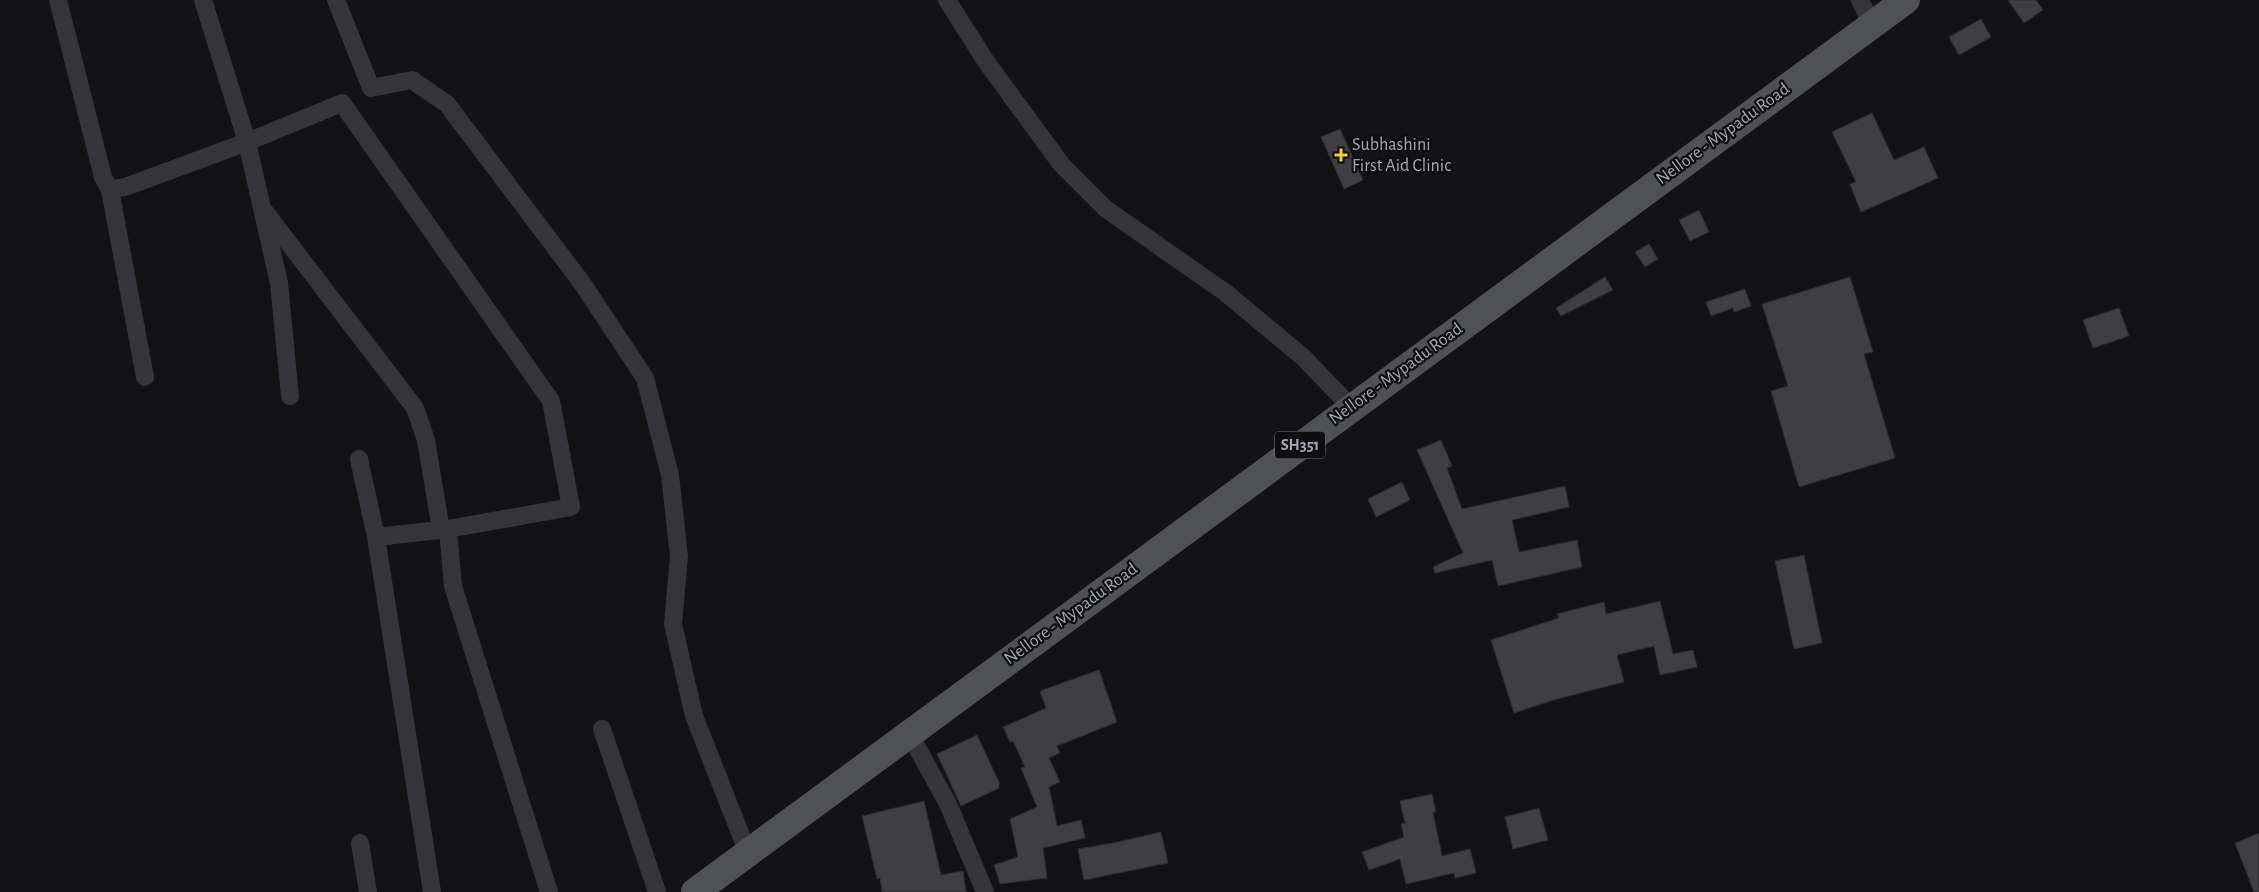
<svg xmlns="http://www.w3.org/2000/svg" width="2259" height="892" viewBox="0 0 2259 892" font-family="'Alegreya Sans',sans-serif">
	<rect width="100%" height="100%" fill="#131315"/>
	<path fill="#3d3d42" stroke="#2d2d31" d="M2008,0H2036L2043,10L2024,23Z
		M1981,19L1991,37L1959,55L1949,37Z
		M1872,113L1894,160L1924,147L1938,178L1861,212L1850,184L1856,182L1832,132Z
		M1340,129L1363,180L1344,189L1321,137Z
		M1699,210L1709,232L1690,241L1679,220Z
		M1649,244L1658,259L1645,267L1635,252Z
		M1605,277L1613,290L1561,316L1556,308Z
		M1850,277L1873,352L1864,354L1895,458L1799,487L1771,391L1788,386L1762,304Z
		M1745,289L1751,306L1734,312L1733,308L1711,316L1706,302Z
		M2119,308L2129,336L2093,348L2083,320Z
		M1441,440L1452,466L1447,468L1462,509L1565,486L1569,507L1512,520L1519,552L1577,540L1582,567L1498,586L1492,560L1435,573L1433,567L1463,553L1417,450Z
		M1402,482L1410,500L1376,517L1368,499Z
		M1804,555L1822,643L1794,649L1775,561Z
		M1660,601L1673,654L1693,650L1697,667L1660,675L1654,646L1617,655L1624,682L1557,699L1514,713L1491,640L1559,618L1557,614L1604,602L1606,614Z
		M1099,670L1117,722L1057,746L1060,753L1049,758L1060,782L1049,787L1057,826L1081,820L1085,838L1043,848L1047,878L1000,884L994,865L1018,857L1010,819L1037,807L1021,768L1025,767L1013,741L1010,742L1003,727L1046,708L1040,691Z
		M977,735L999,782V788L961,806L937,754Z
		M1432,794L1436,812H1433L1442,856L1470,849L1476,873L1455,878L1454,873L1406,884L1400,859L1369,870L1362,852L1404,837L1401,824L1405,823L1400,801Z
		M924,801L941,875L963,871L966,892H882L880,878L877,879L862,816Z
		M1539,808L1548,840L1513,849L1505,817Z
		M1161,832L1168,863L1084,880L1078,849L1113,843Z
		M2259,833V892H2254L2235,843Z"/>
	<g fill="none" stroke-linecap="round" stroke-linejoin="round">
		<path stroke="#34343a" stroke-width="18" d="M58,0L103,177L110,190L145,377
			M203,0L247,142L279,283L290,396
			M336,0L371,88L412,80L447,104L582,283L645,378L670,475L679,556L673,624L694,716L748,853
			M947,0L985,60L1061,164L1106,209L1226,293L1304,358L1351,407
			M1860,0L1872,25
			M110,190L128,186L247,142L342,103L551,401L571,507L448,529L376,537
			M265,212L415,408L426,440L441,530
			M359,459L376,537L432,892
			M448,529L453,586L549,892
			M602,729L657,892
			M909,733L948,804L985,892
			M360,843L368,892"/>
		<path stroke="#505059" stroke-width="28" d="M695,892L1906,0"/>
	</g>
	<path fill="#f9d027" stroke="#0e0e10" stroke-width="2" d="M1338.5 147.5h5v5h5v5h-5v5h-5v-5h-5v-5h5z"/>
	<g text-anchor="middle" dominant-baseline="central" stroke-width="4.5" stroke-linejoin="round" paint-order="stroke">
		<rect fill="#0e0e10" stroke="#777984" stroke-width="1" x="1275" y="431.5" width="50" height="27" rx="4"/>
		<g font-size="16" font-weight="bold" fill="#a4a7b6">
			<text x="1300" y="445">SH351</text>
		</g>
		<g font-size="18" fill="#a4a7b6" stroke="#0e0e10">
			<text transform="translate(1723 134) rotate(-36)">Nellore - Mypadu Road</text>
			<text transform="translate(1396 374) rotate(-36)">Nellore - Mypadu Road</text>
			<text transform="translate(1071 614) rotate(-36)">Nellore - Mypadu Road</text>
		</g>
		<g font-size="18" fill="#a4a7b6" stroke="#0e0e10" text-anchor="start">
			<text x="1352" y="145">Subhashini<tspan x="1352" dy="21">First Aid Clinic</tspan></text>
		</g>
	</g>
</svg>
